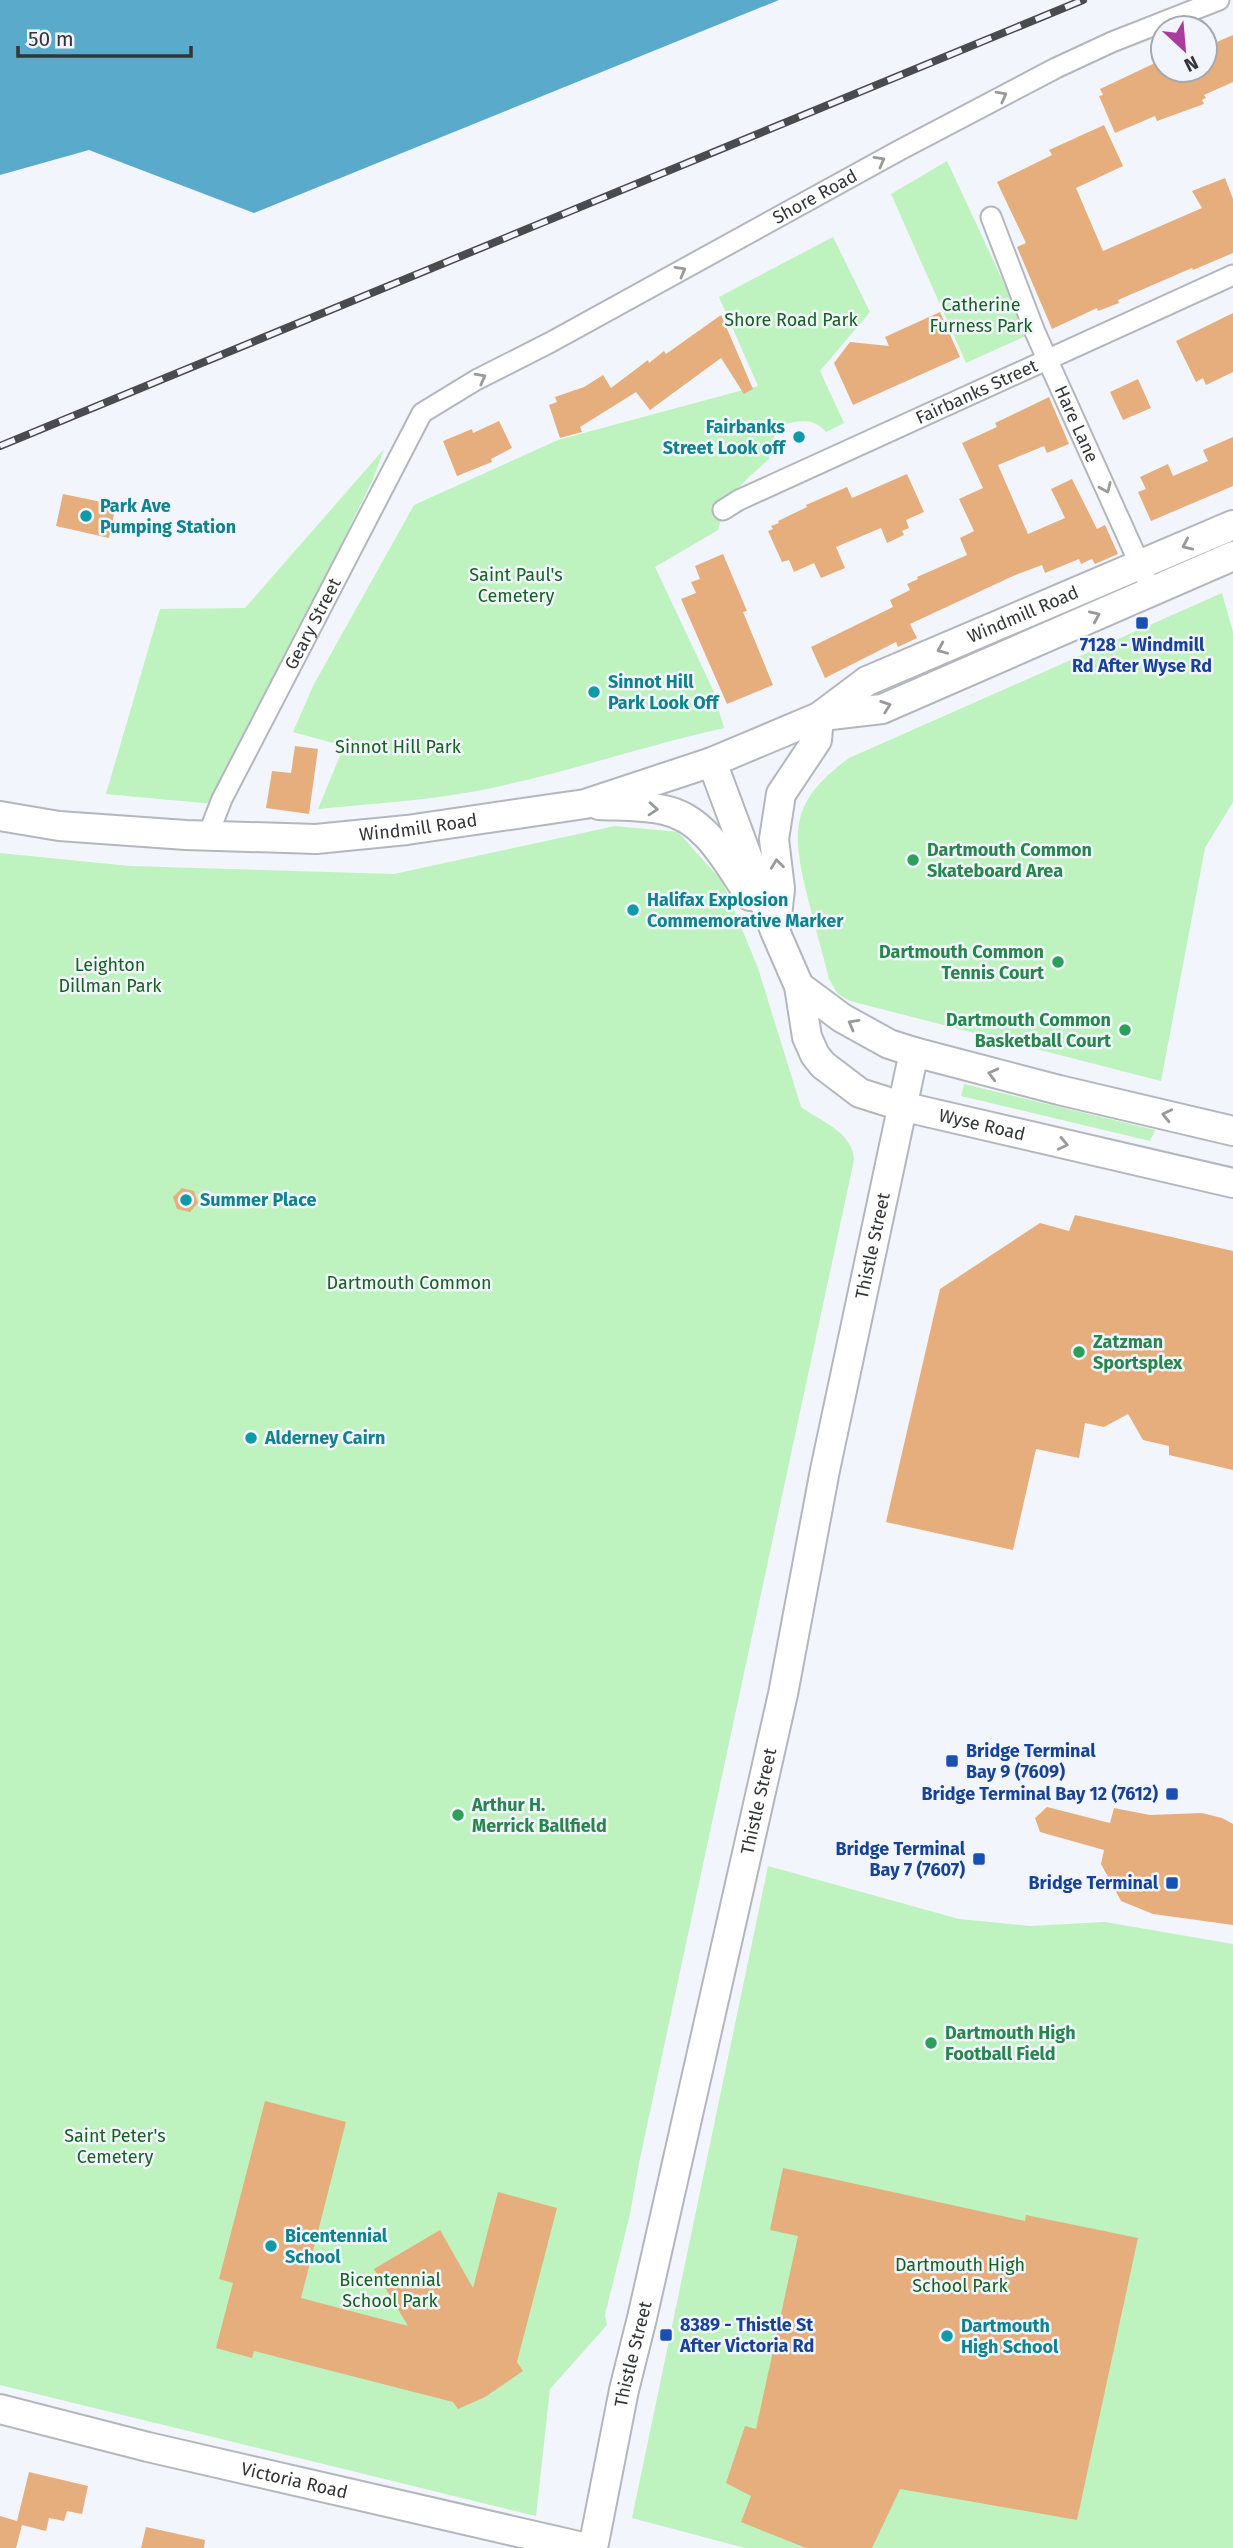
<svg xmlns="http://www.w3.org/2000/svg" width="1233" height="2548" viewBox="0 0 1233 2548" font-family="'Fira Sans',sans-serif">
	<rect width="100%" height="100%" fill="#f2f5fc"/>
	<path fill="#bef2bf" d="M947,161L1028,335L966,363L891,194Z
		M833,237L870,312L820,371L844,423L826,432C813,417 798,420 780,426L770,445L769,459C743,482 727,494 718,530L655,567L713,690L724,728C639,747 557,776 471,792C421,801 368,804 318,809L344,746L293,732L313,686L414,505L558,440L758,386L719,297Z
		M384,449L373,479L214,804L106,794L160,609L245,608Z
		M1222,593L1233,632V802L1205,848L1161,1081L850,1001L838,994L829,979C822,951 814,923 807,895C791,829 791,801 849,758Z
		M615,826L678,832L722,881L758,968L801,1107C820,1121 853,1132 854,1160L639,2163L630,2214L605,2315L607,2325L550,2389L536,2516L0,2385V853L130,866L394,874Z
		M964,1084L1155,1130L1150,1141L961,1096Z
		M768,1866L959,1919L1030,1926L1105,1922L1233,1944V2548H745L632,2518Z"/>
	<path fill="#5aabcb" d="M0,0H779L254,213L89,150L0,175Z"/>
	<path fill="#e6ae7d" d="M1233,35V82L1204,95L1206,98L1202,100L1204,104L1157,121L1155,116L1115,133L1099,96L1103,95L1100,89L1155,63L1158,70H1205V47Z
		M1104,125L1123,166L1076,188L1103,251L1202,208L1192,191L1225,178L1233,199V253L1193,270L1192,268L1118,300L1119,303L1098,311L1097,308L1052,329L1017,247L1026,243L997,182L1052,155L1049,150Z
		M940,312L960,357L853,405L834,363L850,342L889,346L885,337Z
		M1233,313V372L1206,385L1203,378L1196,382L1176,341Z
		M721,315L753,389L744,394L721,358L650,410L636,392L580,427L582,432L560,438L549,405L557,402L555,397L584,387L603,375L611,388L648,360L649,363L664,351L666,354Z
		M1138,379L1151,408L1123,420L1110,392Z
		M1049,397L1069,444L1047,453L1044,446L998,465L1028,534L1065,518L1051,489L1072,479L1097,529L1105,525L1118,554L1095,564L1092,559L1081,564L1079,559L1045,573L1042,565L1013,576L910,624L917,638L898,647L896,642L825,678L811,647L893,607L890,600L910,590L907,584L918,579L917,577L967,555L960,538L974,531L959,499L983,488L962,443L997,427L995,423Z
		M499,421L512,448L491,459L492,462L457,476L443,441L472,429L473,433Z
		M1233,437V486L1151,521L1138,492L1146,489L1140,477L1168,464L1173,476L1208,461L1203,450Z
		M907,474L924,512L906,520L909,528L902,531L904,535L887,543L881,528L836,547L845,568L821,578L814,563L794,572L789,560L782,562L768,531L773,529L771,526L779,523L778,521L807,507L806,505L847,487L852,498Z
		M63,494L116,505L109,538L56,526Z
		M723,554L747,611L743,612L773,685L727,704L681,599L696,593L691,582L700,579L695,566Z
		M295,746L318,749L309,814L266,808L272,771L291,773Z
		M182,1188L194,1191L198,1203L190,1212L177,1209L173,1197Z
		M1075,1215L1233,1251V1470L1169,1455V1446L1143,1440L1128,1414L1104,1427L1085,1423L1079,1458L1036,1449L1013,1550L886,1522L940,1289L1040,1223L1069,1231Z
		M1047,1807L1110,1823L1114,1808L1150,1815L1202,1813L1222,1818L1233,1824V1925L1153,1914L1121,1901L1101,1864L1104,1850L1040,1832L1035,1818Z
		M265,2101L346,2122L301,2298L408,2326L374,2269L440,2230L473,2288L498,2192L557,2208L517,2362L523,2371L485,2397L458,2409L453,2402L254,2351L252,2358L216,2348L233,2283L219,2279Z
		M783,2168L1025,2221L1026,2215L1138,2238L1077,2520L900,2489L872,2548H806L741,2522L751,2496L726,2483L745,2426L756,2429L798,2236L770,2230Z
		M29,2472L88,2486L82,2514L67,2511L64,2521L49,2518L46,2531L22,2525L16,2548H0V2516L17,2521Z
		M146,2527L205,2540L204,2548H141Z"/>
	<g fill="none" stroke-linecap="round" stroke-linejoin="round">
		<g stroke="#b3b6bd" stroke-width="23">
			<g id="street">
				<path id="s1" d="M991,217L1035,332L1145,576"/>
				<path id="s2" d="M723,510L739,500L1233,275"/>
				<path id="s3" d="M208,835L222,799L422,413L476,380L551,342L900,150L1056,68L1112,42L1219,0"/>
			</g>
		</g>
		<g stroke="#b3b6bd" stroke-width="32">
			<g id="secondary">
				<path d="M822,716L882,709L1233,556"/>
				<path id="s4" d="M712,762L775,931L799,986L807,1037L815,1055L823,1065L860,1093L901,1106L1233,1183"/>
				<path d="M599,805C620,806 643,805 664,810C706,818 728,864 750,896"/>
				<path id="s5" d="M0,816L59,826L186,835L316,839L407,830L585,804L712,762L819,717L867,681L1233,525"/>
				<path d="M776,925L780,889L774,839L781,794L817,740L819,717"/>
				<path d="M799,986L842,1018L889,1044L914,1052L1059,1090L1233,1131"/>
				<path id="s6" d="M0,2409L148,2447L587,2548"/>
				<path id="s7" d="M593,2548L624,2390L642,2318L783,1694L825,1470L914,1052"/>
			</g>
		</g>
		<use href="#street" stroke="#fff" stroke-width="19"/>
		<use href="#secondary" stroke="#fff" stroke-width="28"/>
		<g stroke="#494b4e" stroke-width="8">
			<path id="rail" d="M0,446L1083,0"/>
		</g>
		<use href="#rail" stroke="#f2f5fc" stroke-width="5" stroke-dasharray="16" stroke-linecap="butt"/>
	</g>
	<defs><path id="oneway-chevron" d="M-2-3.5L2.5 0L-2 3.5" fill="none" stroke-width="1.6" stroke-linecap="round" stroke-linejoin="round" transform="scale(1.75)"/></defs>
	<g stroke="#999a9b">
		<use href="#oneway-chevron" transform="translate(1002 96) rotate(-28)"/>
		<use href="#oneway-chevron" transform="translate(880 161) rotate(-29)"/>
		<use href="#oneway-chevron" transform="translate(681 271) rotate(-29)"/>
		<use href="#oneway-chevron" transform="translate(481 378) rotate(-28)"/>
		<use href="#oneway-chevron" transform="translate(1106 488) rotate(66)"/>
		<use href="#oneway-chevron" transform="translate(1187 545) rotate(156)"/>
		<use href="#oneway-chevron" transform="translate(1095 616) rotate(-24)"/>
		<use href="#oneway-chevron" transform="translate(942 649) rotate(157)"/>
		<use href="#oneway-chevron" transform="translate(886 706) rotate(-19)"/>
		<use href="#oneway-chevron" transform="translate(653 809) rotate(4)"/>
		<use href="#oneway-chevron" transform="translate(777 864) rotate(-97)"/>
		<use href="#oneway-chevron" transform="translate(853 1024) rotate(-151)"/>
		<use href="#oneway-chevron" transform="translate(993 1074) rotate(-166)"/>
		<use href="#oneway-chevron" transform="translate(1167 1115) rotate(-167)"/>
		<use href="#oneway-chevron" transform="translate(1063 1144) rotate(13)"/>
	</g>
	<g fill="#0f9aa8" stroke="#f2f5fc" stroke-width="2.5">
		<circle cx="799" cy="437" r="7"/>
		<circle cx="86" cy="516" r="7"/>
		<circle cx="594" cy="692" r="7"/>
		<circle cx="633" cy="910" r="7"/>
		<circle cx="186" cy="1200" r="7"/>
		<circle cx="251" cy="1438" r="7"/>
		<circle cx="271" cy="2246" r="7"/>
		<circle cx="947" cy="2336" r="7"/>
	</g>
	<g fill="#1a4fb4" stroke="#f2f5fc" stroke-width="2.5">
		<rect x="1135" y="616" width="14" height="14" rx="3.5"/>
		<rect x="945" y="1754" width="14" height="14" rx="3.5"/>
		<rect x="1165" y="1787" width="14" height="14" rx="3.5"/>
		<rect x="972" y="1852" width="14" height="14" rx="3.5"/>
		<rect x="1165" y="1876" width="14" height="14" rx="3.5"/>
		<rect x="659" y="2328" width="14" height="14" rx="3.5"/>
	</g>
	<g fill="#2e9e5b" stroke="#f2f5fc" stroke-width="2.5">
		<circle cx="913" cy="860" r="7"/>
		<circle cx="1058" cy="962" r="7"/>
		<circle cx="1125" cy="1030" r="7"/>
		<circle cx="1079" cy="1352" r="7"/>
		<circle cx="458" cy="1815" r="7"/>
		<circle cx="931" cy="2043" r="7"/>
	</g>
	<g text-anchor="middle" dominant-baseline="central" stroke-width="5" stroke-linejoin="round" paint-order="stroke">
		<g font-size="18" fill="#333537" stroke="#f2f5fc">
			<text stroke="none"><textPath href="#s3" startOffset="922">Shore Road</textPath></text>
			<text stroke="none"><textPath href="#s2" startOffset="280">Fairbanks Street</textPath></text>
			<text stroke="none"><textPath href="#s1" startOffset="224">Hare Lane</textPath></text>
			<text stroke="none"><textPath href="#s5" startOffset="1068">Windmill Road</textPath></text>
			<text stroke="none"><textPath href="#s3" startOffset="236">Geary Street</textPath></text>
			<text stroke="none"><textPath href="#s5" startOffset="420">Windmill Road</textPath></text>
			<text stroke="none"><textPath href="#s4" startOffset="497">Wyse Road</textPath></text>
			<text stroke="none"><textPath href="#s7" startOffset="1332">Thistle Street</textPath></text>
			<text stroke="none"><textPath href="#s7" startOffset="765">Thistle Street</textPath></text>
			<text stroke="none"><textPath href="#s7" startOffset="198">Thistle Street</textPath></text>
			<text stroke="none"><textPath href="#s6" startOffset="303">Victoria Road</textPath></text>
		</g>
		<g font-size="18" fill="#156121" stroke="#f2f5fc">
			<text x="981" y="305">Catherine<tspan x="981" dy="21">Furness Park</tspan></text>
			<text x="791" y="320">Shore Road Park</text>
			<text x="516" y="575">Saint Paul's<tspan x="516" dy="21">Cemetery</tspan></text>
			<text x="398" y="747">Sinnot Hill Park</text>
			<text x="110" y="965">Leighton<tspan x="110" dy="21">Dillman Park</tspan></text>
			<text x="409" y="1283">Dartmouth Common</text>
			<text x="115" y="2136">Saint Peter's<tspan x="115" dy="21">Cemetery</tspan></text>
			<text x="960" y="2265">Dartmouth High<tspan x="960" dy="21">School Park</tspan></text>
			<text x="390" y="2280">Bicentennial<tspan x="390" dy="21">School Park</tspan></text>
		</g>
		<g font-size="18" font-weight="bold" fill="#0d838f" stroke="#f2f5fc" text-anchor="start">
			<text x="785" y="427" text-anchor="end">Fairbanks<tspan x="785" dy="21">Street Look off</tspan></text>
			<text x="100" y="506">Park Ave<tspan x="100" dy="21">Pumping Station</tspan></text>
			<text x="608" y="682">Sinnot Hill<tspan x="608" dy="21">Park Look Off</tspan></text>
			<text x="647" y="900">Halifax Explosion<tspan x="647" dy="21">Commemorative Marker</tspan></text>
			<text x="200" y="1200">Summer Place</text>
			<text x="265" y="1438">Alderney Cairn</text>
			<text x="285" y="2236">Bicentennial<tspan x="285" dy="21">School</tspan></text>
			<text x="961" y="2326">Dartmouth<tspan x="961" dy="21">High School</tspan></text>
		</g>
		<g font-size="18" font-weight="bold" fill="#164399" stroke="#f2f5fc" text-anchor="end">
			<text x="1142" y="645" text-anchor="middle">7128 - Windmill<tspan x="1142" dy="21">Rd After Wyse Rd</tspan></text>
			<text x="966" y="1751" text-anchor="start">Bridge Terminal<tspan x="966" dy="21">Bay 9 (7609)</tspan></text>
			<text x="1158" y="1794">Bridge Terminal Bay 12 (7612)</text>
			<text x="965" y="1849">Bridge Terminal<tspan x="965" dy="21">Bay 7 (7607)</tspan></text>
			<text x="1158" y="1883">Bridge Terminal</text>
			<text x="680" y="2325" text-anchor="start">8389 - Thistle St<tspan x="680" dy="21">After Victoria Rd</tspan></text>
		</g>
		<g font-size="18" font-weight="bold" fill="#27864d" stroke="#f2f5fc" text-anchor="start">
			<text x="927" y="850">Dartmouth Common<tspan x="927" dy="21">Skateboard Area</tspan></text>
			<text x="1044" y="952" text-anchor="end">Dartmouth Common<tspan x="1044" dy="21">Tennis Court</tspan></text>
			<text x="1111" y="1020" text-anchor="end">Dartmouth Common<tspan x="1111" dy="21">Basketball Court</tspan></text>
			<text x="1093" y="1342">Zatzman<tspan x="1093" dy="21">Sportsplex</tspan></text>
			<text x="472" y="1805">Arthur H.<tspan x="472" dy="21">Merrick Ballfield</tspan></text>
			<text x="945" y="2033">Dartmouth High<tspan x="945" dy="21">Football Field</tspan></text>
		</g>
	</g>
	<g transform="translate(1184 49) rotate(154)"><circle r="33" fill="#f2f5fc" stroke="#a6a8ad" stroke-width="2"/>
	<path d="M0-5L12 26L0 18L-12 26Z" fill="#a93d9c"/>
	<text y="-10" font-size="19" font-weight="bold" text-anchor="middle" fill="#333537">N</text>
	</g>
	<path d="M18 46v10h173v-10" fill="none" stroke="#333537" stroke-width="3.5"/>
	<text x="28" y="46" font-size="21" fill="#333537" stroke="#f2f5fc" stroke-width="5" paint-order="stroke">50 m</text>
</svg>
